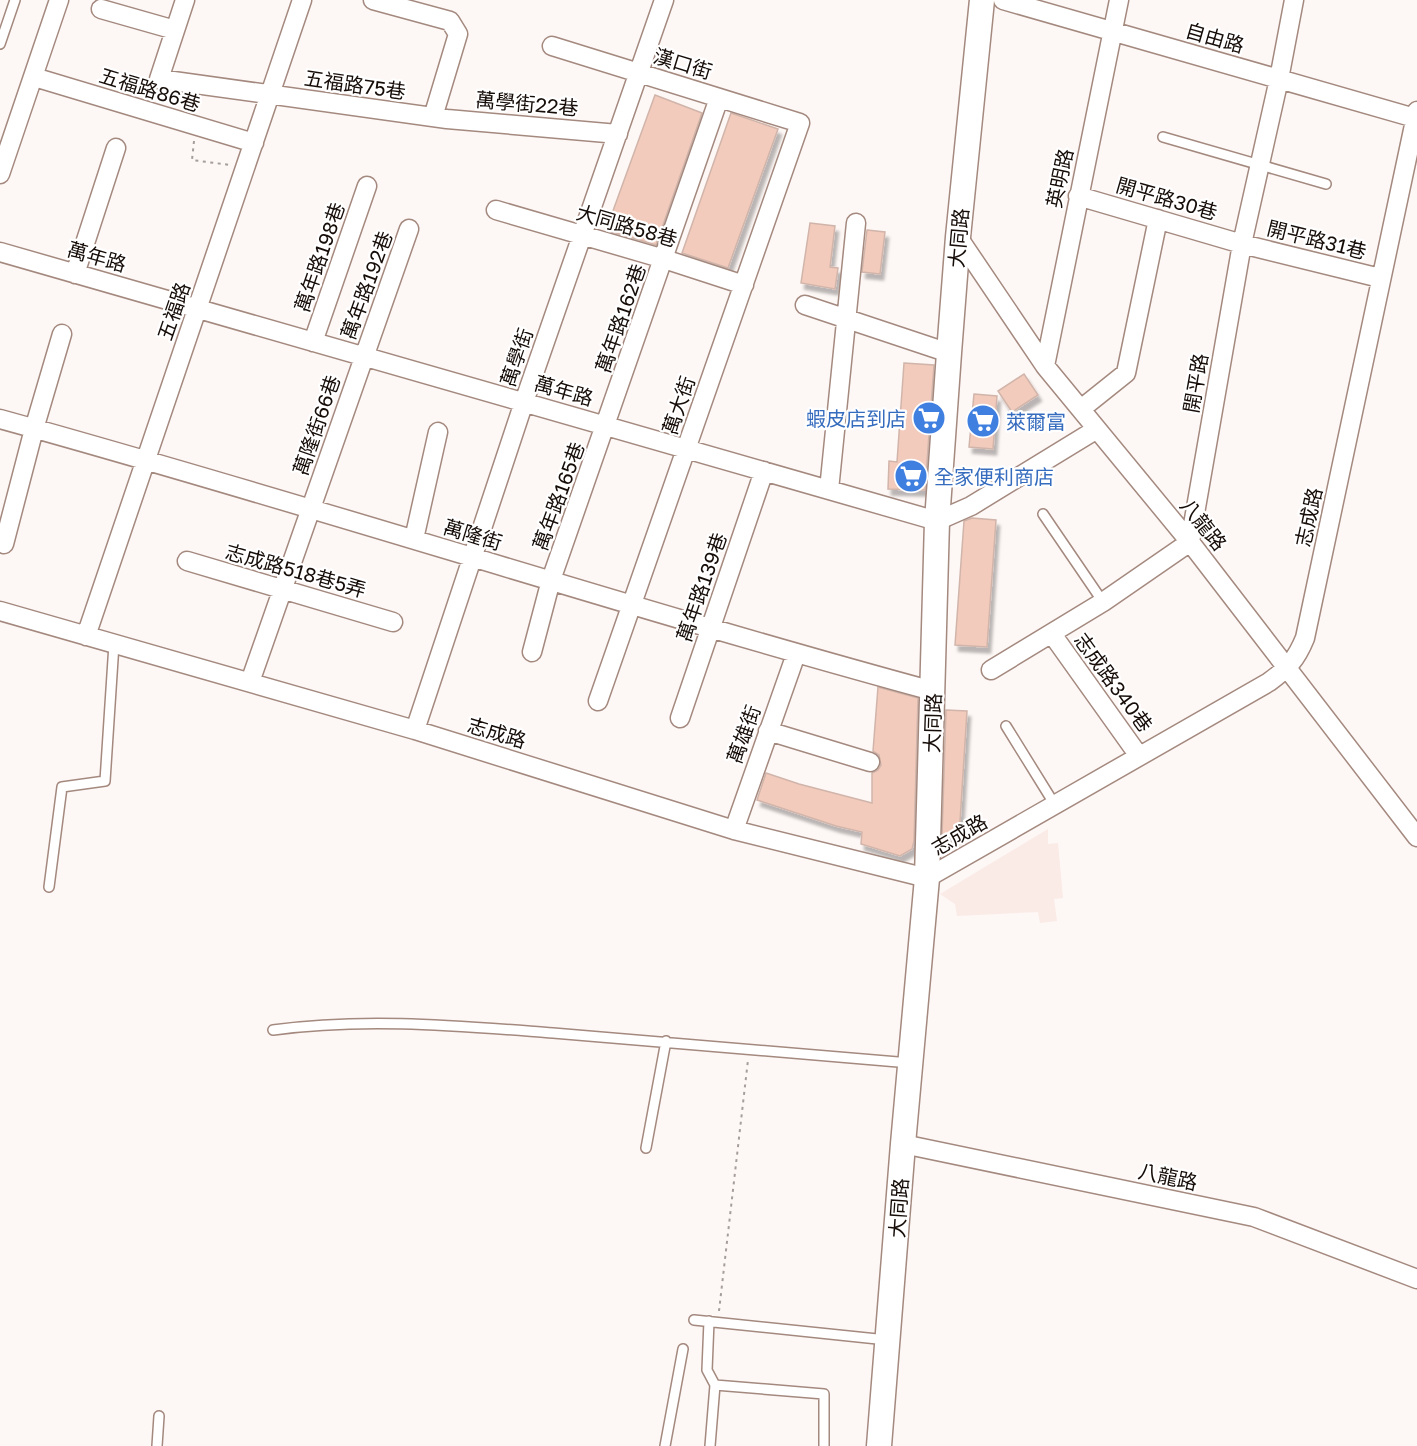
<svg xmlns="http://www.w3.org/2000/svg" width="1417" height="1446" viewBox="0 0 1417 1446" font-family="'Golos Text','Noto Sans TC',sans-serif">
	<defs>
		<filter id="shadow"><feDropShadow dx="3.5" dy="6" stdDeviation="1.5" flood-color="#0004"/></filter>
	</defs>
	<rect width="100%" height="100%" fill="#fdf7f5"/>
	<path fill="#fbebe6" d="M1048,829V844L1058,843L1063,898L1054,899L1057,921L1040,923L1038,912L957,916L955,904L940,894Z"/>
	<path fill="#f2cbbc" stroke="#d1b5aa" stroke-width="1.5" filter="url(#shadow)" d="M655,95L702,113L656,245L606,230Z
		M731,113L778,129L728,268L682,253Z
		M810,223L835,226L830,267L838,268L835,289L801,283Z
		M867,230L885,232L880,274L862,272Z
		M904,363L934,365L925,490L888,489L889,461L897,462Z
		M1024,374L1038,395L1012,412L998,391Z
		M974,394L997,396L993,449L969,447Z
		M972,518L996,520L987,647L955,645L964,521Z
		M878,687L918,698L914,841L912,849L900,856L861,844L862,832L836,826L757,800L766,773L799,784L872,803V773L878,770L881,765L879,755L873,751Z
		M946,710L967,711L959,837L942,836Z"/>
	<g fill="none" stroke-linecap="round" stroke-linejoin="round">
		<g stroke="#a4897f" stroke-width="12">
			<path id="service" d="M0,44L15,0
				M1163,137L1326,184
				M1043,514L1103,602
				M1006,726L1055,805
				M49,887L62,787L105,781L114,644
				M273,1030C366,1017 460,1026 553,1033C672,1042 791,1052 910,1063
				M646,1148L666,1041
				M694,1320L887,1340
				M709,1321L707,1370L715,1385
				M157,1446L159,1416
				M665,1446L683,1349
				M710,1446L715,1385L824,1394V1446"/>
		</g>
		<g stroke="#a4897f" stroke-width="21">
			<path id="minor" d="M185,0L159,79L447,119L618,134
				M373,0L450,21L458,34L433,117
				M1003,0L1415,118
				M101,9L175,30
				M552,46L800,123L598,701
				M34,77L254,143
				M0,174L59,0
				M1078,196L1242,244L1380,278
				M496,210L664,259L744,285
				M958,237L1045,366L1190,542L1417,837
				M0,252L937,521L971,506L1097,429
				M75,274L116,148
				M805,305L949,353
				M313,342L367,186
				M1045,366L1119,0
				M1081,409L1126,373L1158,219
				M0,419C312,505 620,606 933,691
				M829,490L856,223
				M414,539L438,432
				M4,544L34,429L62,334
				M187,561L393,622
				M0,611L415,730L734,830L927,878L1269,682C1288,668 1296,660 1305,638L1417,111
				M1052,634L1139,756
				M86,636L302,0
				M532,652L551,580L719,98
				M991,670L1103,602L1190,542L1242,244L1279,79L1294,0
				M250,682L409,229
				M680,718L764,471
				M415,730L524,402L664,0
				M768,731L870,762
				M734,830L796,654
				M903,1144L1254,1217L1417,1279"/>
		</g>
		<g stroke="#a4897f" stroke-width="27">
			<path id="secondary" d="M879,1446L903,1144L927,878L937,521L949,353L958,237L982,0"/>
		</g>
		<path stroke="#a59e9b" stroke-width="2" stroke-dasharray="3 4.5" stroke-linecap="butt" d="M194,141L192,160L230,165
			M719,1311L748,1060"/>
		<use href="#service" stroke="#fff" stroke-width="9"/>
		<use href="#minor" stroke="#fff" stroke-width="18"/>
		<use href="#secondary" stroke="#fff" stroke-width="24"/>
	</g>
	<defs>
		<g id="supermarket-disc" transform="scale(1.725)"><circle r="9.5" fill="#3f7fe0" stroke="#fff"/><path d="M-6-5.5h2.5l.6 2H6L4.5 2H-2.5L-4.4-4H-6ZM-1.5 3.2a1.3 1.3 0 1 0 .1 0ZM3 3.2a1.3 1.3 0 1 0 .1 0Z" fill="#fff"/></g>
	</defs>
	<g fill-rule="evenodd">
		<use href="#supermarket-disc" x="929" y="418"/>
		<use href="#supermarket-disc" x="983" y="421"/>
		<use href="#supermarket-disc" x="911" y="476"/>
	</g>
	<g text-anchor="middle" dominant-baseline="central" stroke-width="4.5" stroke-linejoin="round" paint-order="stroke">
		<g font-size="20" fill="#160d09" stroke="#fff">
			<text transform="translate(1215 37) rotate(16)">自由路</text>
			<text transform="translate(683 63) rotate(17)">漢口街</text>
			<text transform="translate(355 84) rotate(8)">五福路75巷</text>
			<text transform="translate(150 89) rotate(17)">五福路86巷</text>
			<text transform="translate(527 103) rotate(5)">萬學街22巷</text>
			<text transform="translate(1059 178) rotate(-78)">英明路</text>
			<text transform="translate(1167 198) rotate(16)">開平路30巷</text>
			<text transform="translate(627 225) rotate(16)">大同路58巷</text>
			<text transform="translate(958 238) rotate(-85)">大同路</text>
			<text transform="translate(1317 239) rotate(14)">開平路31巷</text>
			<text transform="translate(97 256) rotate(16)">萬年路</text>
			<text transform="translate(319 257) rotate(-71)">萬年路198巷</text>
			<text transform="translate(366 285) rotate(-70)">萬年路192巷</text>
			<text transform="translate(173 311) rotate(-71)">五福路</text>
			<text transform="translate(620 318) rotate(-71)">萬年路162巷</text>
			<text transform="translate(516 357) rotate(-71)">萬學街</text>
			<text transform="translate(1195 383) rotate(-80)">開平路</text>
			<text transform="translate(564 390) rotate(16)">萬年路</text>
			<text transform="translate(678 405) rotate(-71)">萬大街</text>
			<text transform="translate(316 425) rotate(-71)">萬隆街66巷</text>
			<text transform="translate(558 496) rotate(-70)">萬年路165巷</text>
			<text transform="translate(1308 517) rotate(-78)">志成路</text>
			<text transform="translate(1204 524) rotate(51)">八龍路</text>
			<text transform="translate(473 534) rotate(17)">萬隆街</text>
			<text transform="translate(296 570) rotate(16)">志成路518巷5弄</text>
			<text transform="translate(701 587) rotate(-71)">萬年路139巷</text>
			<text transform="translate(1114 682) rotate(54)">志成路340巷</text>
			<text transform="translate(932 723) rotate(-88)">大同路</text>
			<text transform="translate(497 732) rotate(17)">志成路</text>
			<text transform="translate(743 734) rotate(-70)">萬雄街</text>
			<text transform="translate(959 834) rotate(-30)">志成路</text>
			<text transform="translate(1168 1176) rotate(12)">八龍路</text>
			<text transform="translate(898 1208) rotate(-86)">大同路</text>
		</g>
		<g font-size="20" fill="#366cbe" stroke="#fff" text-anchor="start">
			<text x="906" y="418" text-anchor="end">蝦皮店到店</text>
			<text x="1006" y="421">萊爾富</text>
			<text x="934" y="476">全家便利商店</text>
		</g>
	</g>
</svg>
